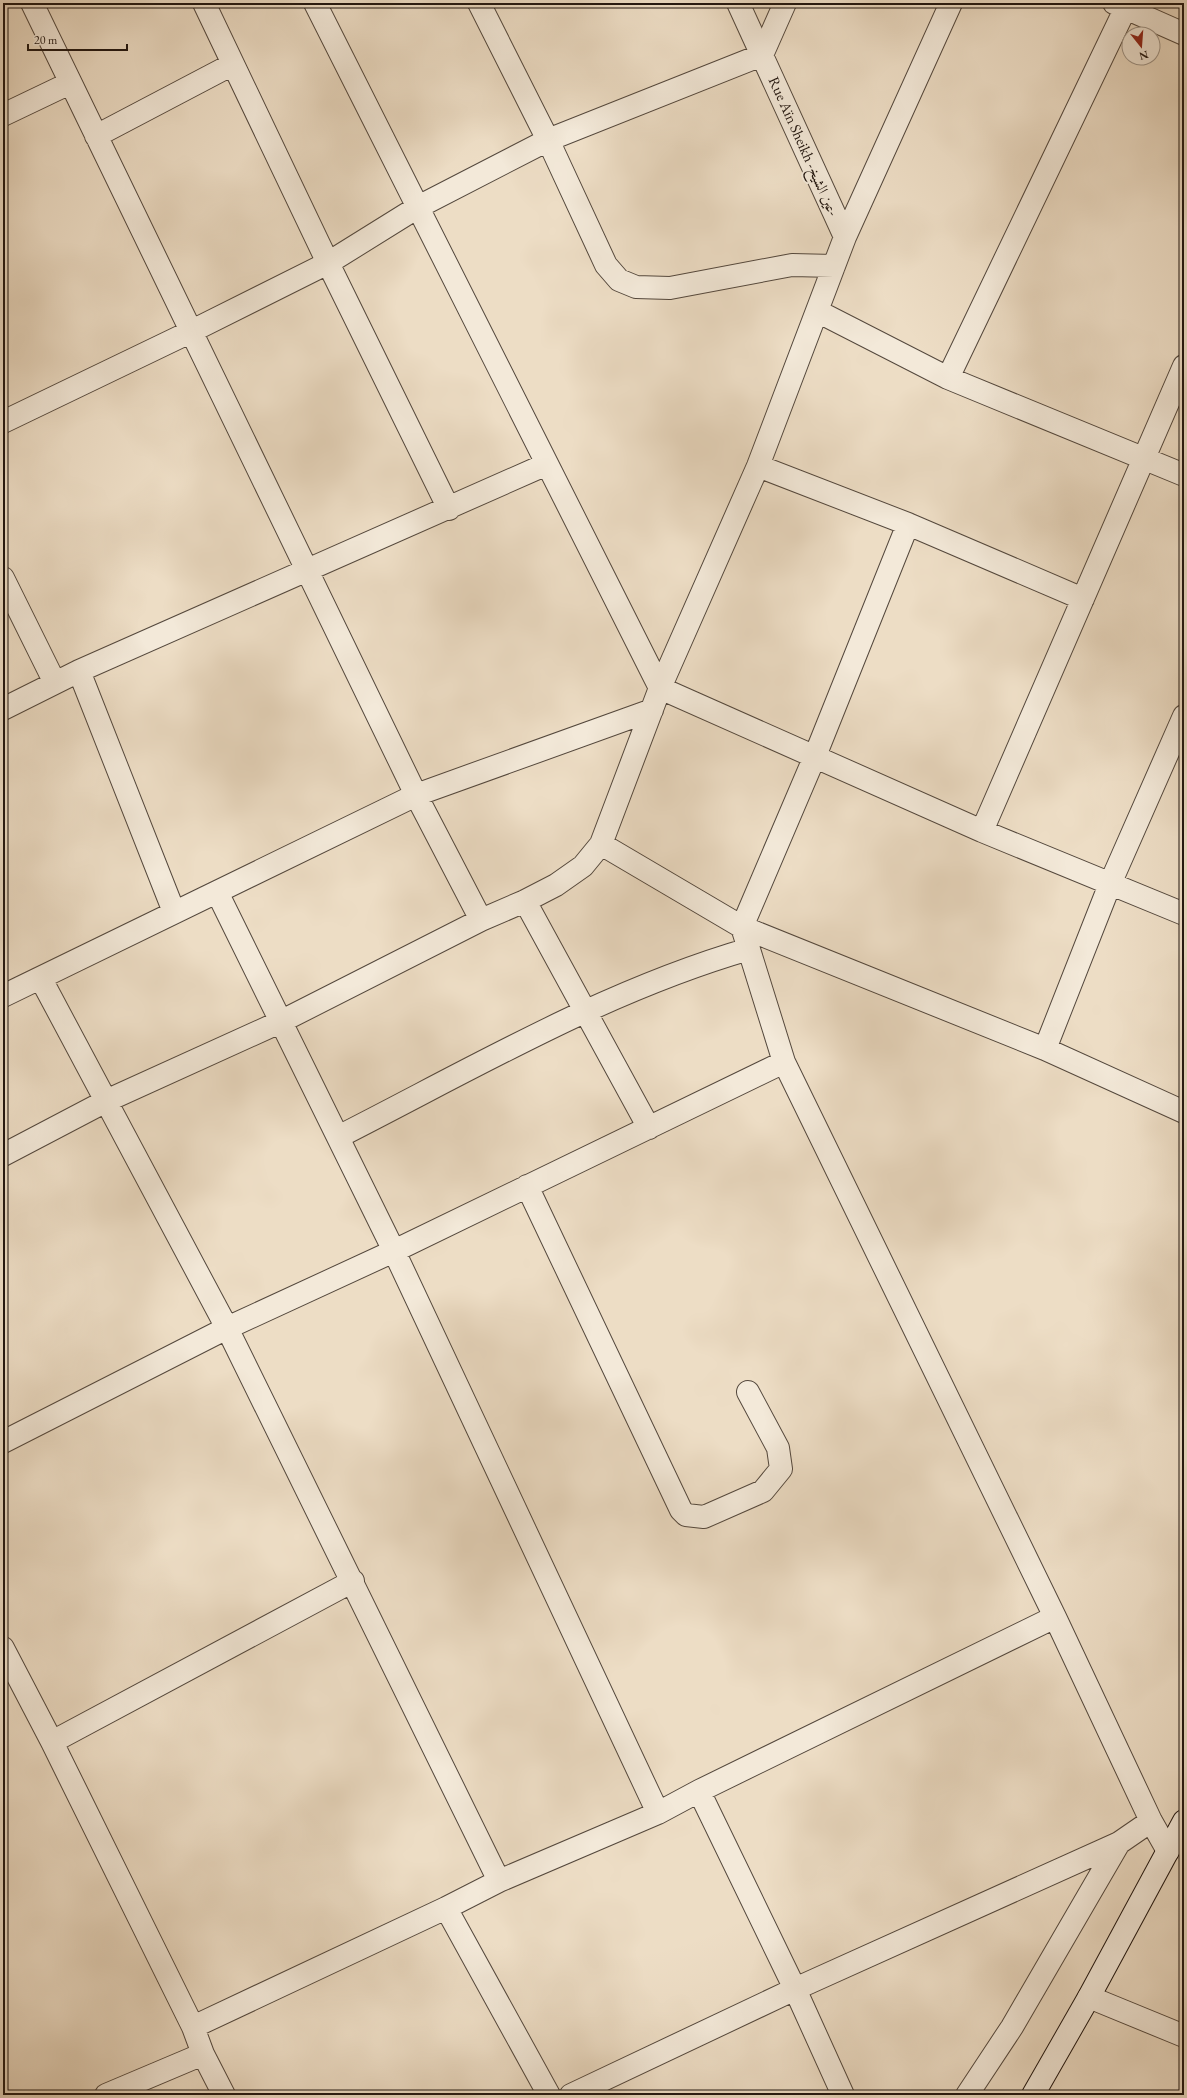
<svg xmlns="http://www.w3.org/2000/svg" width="1187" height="2098" viewBox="0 0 1187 2098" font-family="'EB Garamond',Amiri,serif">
	<rect width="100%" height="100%" fill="#edddc5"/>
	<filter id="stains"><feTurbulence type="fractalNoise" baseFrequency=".005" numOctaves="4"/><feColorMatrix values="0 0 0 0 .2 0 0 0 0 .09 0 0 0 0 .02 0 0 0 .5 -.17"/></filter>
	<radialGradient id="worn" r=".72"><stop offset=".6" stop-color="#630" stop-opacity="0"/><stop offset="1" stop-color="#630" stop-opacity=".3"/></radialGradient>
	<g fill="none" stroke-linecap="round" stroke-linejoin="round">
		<g stroke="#54483d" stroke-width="24">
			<path id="street" d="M32,3L416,795L481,920
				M204,3L328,263L449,509
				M315,3L660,688L982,831L1184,914
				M479,3L548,140L606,265L619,280L636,287L670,288L792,265L834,266
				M738,3L845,237
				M1114,3L1184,34
				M3,115L70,83
				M96,136L233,64
				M817,311L948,378L1184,475
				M948,378L1128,3
				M3,422L190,332L328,263L418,207L548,140L762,55L785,3
				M758,466L908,524L1083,599
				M908,524L815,756L742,927L784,1062L1055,1617L1151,1821L1168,1851
				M3,578L55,683
				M79,671L174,912
				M3,709L79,671L547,464
				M982,831L1184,366
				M601,844L742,927L1045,1049L1184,1112
				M217,892L394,1251L658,1813
				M525,901L649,1128
				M41,979L227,1328L499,1881
				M3,996L416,795L652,710
				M1045,1049L1110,884L1184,716
				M338,1137C472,1069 604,991 749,949
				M3,1155L106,1101L280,1022L481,920L525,901L556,885L583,866L601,844L660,688L758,466L845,237L951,3
				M527,1186L681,1510L686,1515L704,1517L763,1491L781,1469L778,1448L748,1392
				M3,1442L227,1328L394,1251L784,1062
				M3,1648L52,1742L193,2027L203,2054L224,2095
				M52,1742L353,1581
				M699,1791L795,1989L843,2095
				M446,1908L549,2095
				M1089,1997L1184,2036
				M193,2027L446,1908L499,1881L658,1813L699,1791L1055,1617
				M106,2095L203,2054
				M571,2095L795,1989L1119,1843L1151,1821
				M967,2095L1012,2027L1119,1843"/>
		</g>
		<g stroke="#211610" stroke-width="24">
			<path id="secondary" d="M1033,2095L1089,1997L1184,1821"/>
		</g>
		<use href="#street" stroke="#f3e9d9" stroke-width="22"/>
		<use href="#secondary" stroke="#f3e9d9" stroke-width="22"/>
	</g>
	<g text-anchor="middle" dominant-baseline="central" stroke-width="3.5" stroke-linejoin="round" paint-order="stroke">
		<g font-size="15" fill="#211610" stroke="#f3e9d9">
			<text transform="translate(804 146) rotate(66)">Rue Aïn Sheikh -عين الشيخ-</text>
		</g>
	</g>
	<rect width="1187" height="2098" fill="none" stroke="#edddc5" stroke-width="16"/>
	<rect x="4" y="4" width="1179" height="2090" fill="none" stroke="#211610" stroke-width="2"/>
	<rect x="8" y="8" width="1171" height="2082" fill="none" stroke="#211610"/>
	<g transform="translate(1141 46) rotate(163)"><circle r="19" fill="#f3e9d9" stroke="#9f9589"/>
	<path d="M0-3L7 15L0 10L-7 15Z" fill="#8f2418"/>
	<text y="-6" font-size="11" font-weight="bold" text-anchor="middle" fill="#211610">N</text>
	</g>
	<path d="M28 44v6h99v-6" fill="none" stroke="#211610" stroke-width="2"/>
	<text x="34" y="44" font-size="12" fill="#211610" stroke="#f3e9d9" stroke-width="3" paint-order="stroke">20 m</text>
	<rect width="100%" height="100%" filter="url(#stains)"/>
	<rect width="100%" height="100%" fill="url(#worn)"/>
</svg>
